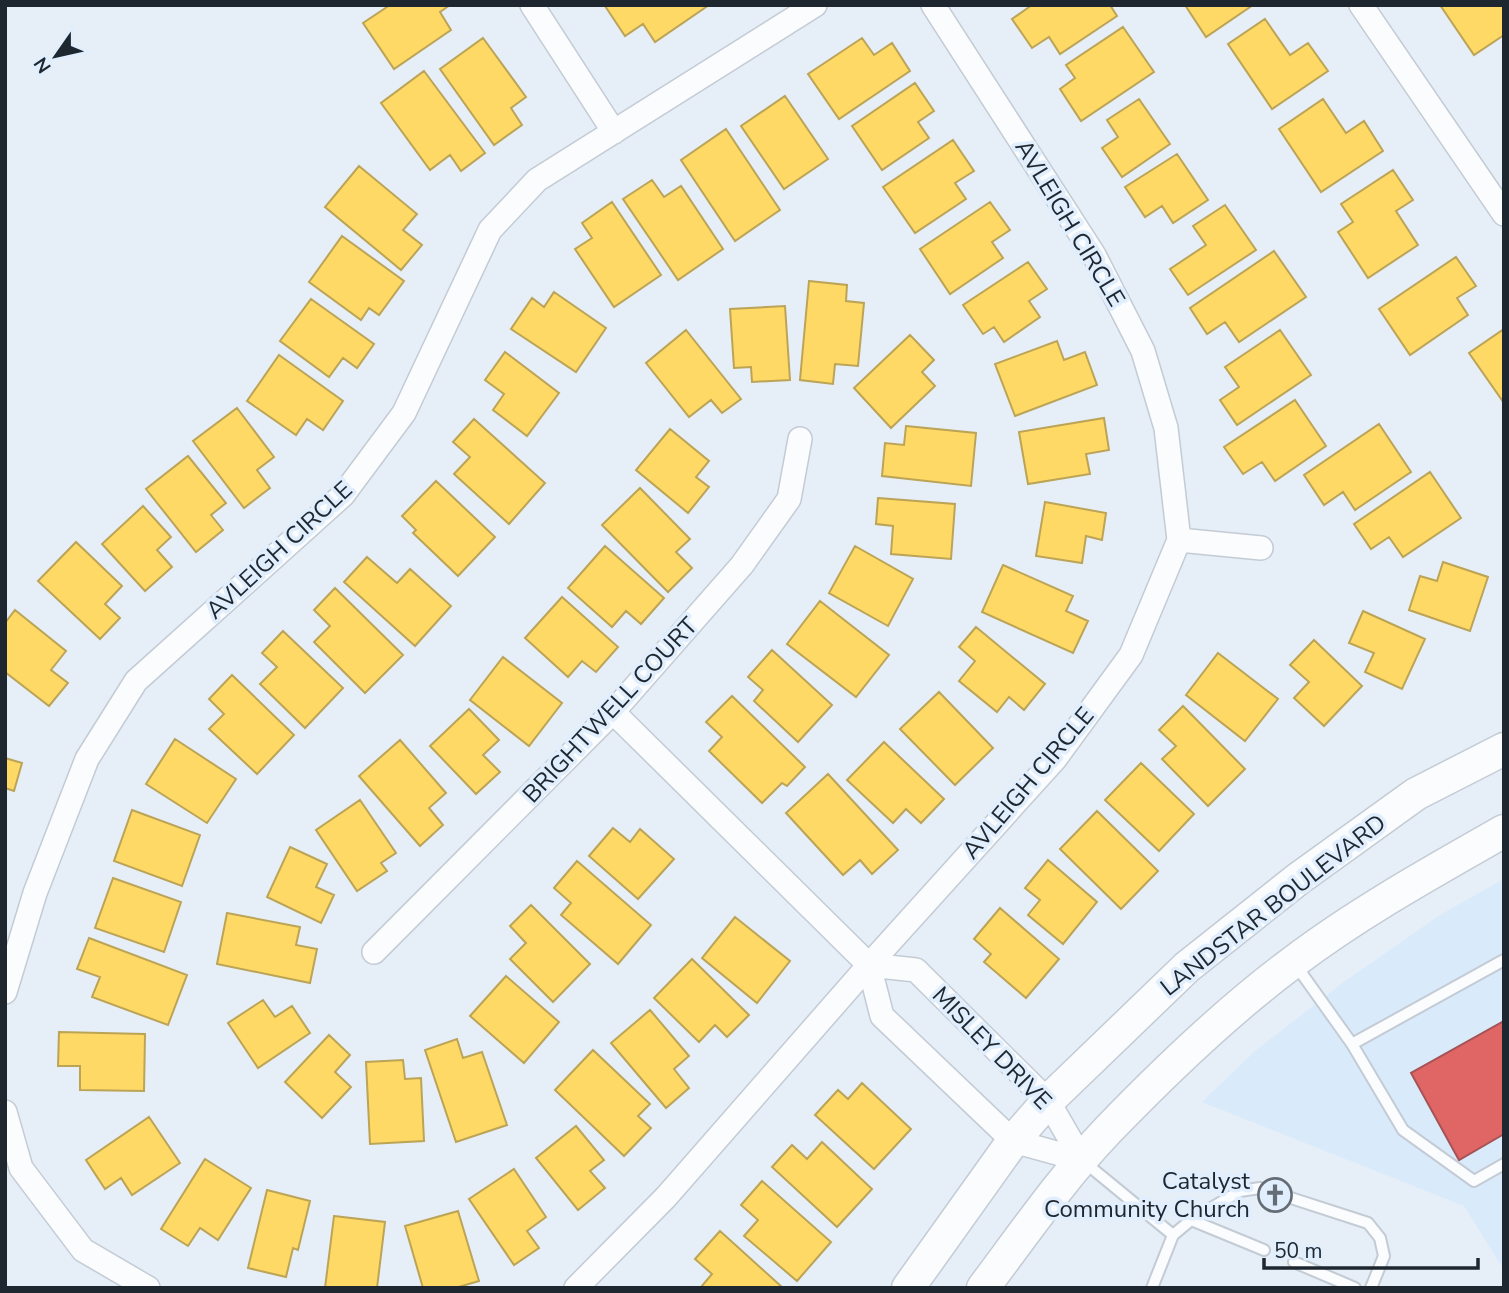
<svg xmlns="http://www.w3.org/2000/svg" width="1509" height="1293" viewBox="0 0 1509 1293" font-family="'Nunito Sans',sans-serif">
	<rect width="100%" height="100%" fill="#e6eef7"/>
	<path fill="#d9eafb" d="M1504,879V1270L1464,1206L1202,1102L1254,1052L1344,982L1440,915Z"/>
	<path fill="#ffd966" stroke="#bca456" stroke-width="2" d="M390,5H450L440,12L451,30L394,69L363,23Z
		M607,5H709L655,42L643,24L625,36L605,6Z
		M1032,5H1110L1117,16L1060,54L1049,37L1032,48L1012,19Z
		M1185,5H1253L1206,37Z
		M1440,5H1504V35L1474,55Z
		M1265,19L1290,55L1308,43L1328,71L1272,109L1228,44Z
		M1123,27L1154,72L1081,121L1060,89L1075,78L1066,65Z
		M483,38L526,97L511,108L522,125L494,145L440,69Z
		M862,38L874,55L892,43L910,71L839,119L808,74Z
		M424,71L485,153L461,171L450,155L430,170L381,103Z
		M915,83L934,111L918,122L929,138L882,170L852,126Z
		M785,96L828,159L784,189L741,126Z
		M1139,99L1170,144L1122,177L1102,148L1118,137L1107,120Z
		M1323,99L1346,133L1364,121L1383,151L1321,192L1279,129Z
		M726,129L780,210L735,241L681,160Z
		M953,140L974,171L955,183L966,199L915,233L883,187Z
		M1177,154L1208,200L1173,223L1162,206L1145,217L1125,187Z
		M359,166L417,214L403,230L422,245L401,270L325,207Z
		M1393,170L1413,200L1396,211L1418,245L1368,278L1338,232L1353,222L1341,204Z
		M652,180L664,197L681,186L723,249L678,280L623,199Z
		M612,202L661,275L614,307L575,249L592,238L582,223Z
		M990,202L1010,230L992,242L1003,258L950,294L920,249Z
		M1225,205L1256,250L1188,295L1170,269L1206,245L1193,226Z
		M342,236L404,281L379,315L369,308L361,320L309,282Z
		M1274,251L1306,297L1239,342L1225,322L1207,334L1190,308Z
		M1456,257L1476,286L1457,298L1468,315L1410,355L1379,309Z
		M1028,262L1047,289L1029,301L1040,317L1004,342L994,327L983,334L963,305Z
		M809,281L847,285L846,301L864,303L858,366L835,364L833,384L800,380Z
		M554,292L606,328L576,372L511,329L532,298L544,307Z
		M311,299L374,344L357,368L343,358L329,377L280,341Z
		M785,306L790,380L752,382L751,367L734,368L730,309Z
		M1504,329V403L1469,353Z
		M686,330L741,399L722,413L711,400L689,417L646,363Z
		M1280,330L1311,375L1237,425L1220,400L1239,387L1225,367Z
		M910,335L934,360L922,372L935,386L891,428L854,388Z
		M1057,341L1064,360L1085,352L1097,385L1015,416L995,364Z
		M505,352L559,393L527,436L493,410L504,394L485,380Z
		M279,355L343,401L323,430L307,419L296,435L247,401Z
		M1295,400L1326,446L1275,481L1262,462L1243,474L1224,447Z
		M237,408L274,457L257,470L270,488L244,508L193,441Z
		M1104,418L1109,450L1086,454L1090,474L1028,484L1019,432Z
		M474,419L545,483L509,524L454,474L470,457L453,442Z
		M1379,424L1411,472L1355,510L1343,492L1324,505L1304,475Z
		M906,426L976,433L971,486L882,476L885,443L904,445Z
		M670,429L709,461L696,477L709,487L688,513L636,470Z
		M188,456L226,503L211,515L223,530L196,552L146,489Z
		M1430,472L1461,518L1403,557L1389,537L1371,549L1354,524Z
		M436,481L495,537L458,576L413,533L416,530L402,516Z
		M640,488L690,539L676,552L692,568L668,592L602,525Z
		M878,498L955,504L951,559L891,554L893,526L876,524Z
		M1045,502L1106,513L1102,540L1086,536L1082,563L1036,556Z
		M143,506L171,537L157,550L172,567L145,591L102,544Z
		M76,542L122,586L105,604L120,618L100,639L38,581Z
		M605,546L664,598L641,624L626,611L612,627L568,588Z
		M855,546L913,579L888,626L829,593Z
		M367,557L397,583L410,569L451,606L415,646L344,582Z
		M1443,562L1488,577L1470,631L1409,610L1420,576L1437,581Z
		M1003,565L1073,596L1066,611L1088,621L1073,653L982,612Z
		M335,588L403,655L365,693L314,642L330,626L314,610Z
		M562,597L618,647L596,672L582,661L568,677L525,638Z
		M820,601L889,655L856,697L787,644Z
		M15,610L66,651L51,670L68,683L49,706L5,672V623Z
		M1363,611L1425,639L1402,689L1365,672L1374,653L1349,643Z
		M976,627L1045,684L1024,710L1009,697L997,712L959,681L975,661L959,647Z
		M283,631L343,688L305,728L260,684L277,667L262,653Z
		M1314,640L1362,686L1324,726L1294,698L1309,682L1290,665Z
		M772,650L832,705L798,742L754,701L763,690L748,677Z
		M1218,653L1278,699L1245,741L1186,695Z
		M503,657L562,703L529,746L470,700Z
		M232,675L294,735L257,774L209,729L224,714L209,699Z
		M939,692L993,748L955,785L900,729Z
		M732,696L805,767L787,786L782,783L762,803L709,751L722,737L706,722Z
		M1183,706L1245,769L1208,806L1162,759L1176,746L1159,730Z
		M469,709L499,740L483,755L500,772L476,794L430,746Z
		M175,739L236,779L207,823L146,784Z
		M400,740L446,793L429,808L443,825L420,846L359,776Z
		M884,742L944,799L921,823L906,809L893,823L847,780Z
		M5,758L22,763L14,791L5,788Z
		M1141,763L1194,814L1159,851L1105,800Z
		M828,774L898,850L872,874L860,860L843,875L786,813Z
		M360,800L396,853L381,863L387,871L357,891L316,830Z
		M132,810L200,835L182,886L114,861Z
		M1097,811L1158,871L1121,909L1060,849Z
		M613,828L630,842L640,829L674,859L638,899L589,856Z
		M290,847L327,864L316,887L334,895L321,923L267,897Z
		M1048,860L1097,902L1063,944L1028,915L1040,900L1025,888Z
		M577,861L651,925L618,964L561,915L571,903L554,888Z
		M113,878L181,902L164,952L95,928Z
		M531,905L590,964L553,1002L510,959L526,943L510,926Z
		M1000,908L1059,959L1026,998L984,962L991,954L974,939Z
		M227,913L300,927L296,945L317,949L310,983L217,964Z
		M735,917L790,961L757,1003L702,958Z
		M89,938L187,975L168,1025L92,997L100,977L77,969Z
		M692,959L749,1015L727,1037L715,1025L699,1042L654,998Z
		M506,976L559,1022L524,1063L470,1016Z
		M263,1000L275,1017L292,1006L310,1033L258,1068L228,1023Z
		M650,1010L689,1056L674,1069L689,1088L666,1108L611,1043Z
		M59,1032L145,1034L144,1091L80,1090V1066H58Z
		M329,1035L350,1055L335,1072L351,1087L322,1118L285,1082Z
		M457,1039L463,1058L482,1052L507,1125L456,1142L425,1050Z
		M593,1050L650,1104L638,1116L651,1128L624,1156L555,1090Z
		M403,1060L405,1079L421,1078L424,1141L370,1144L366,1062Z
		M862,1083L911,1129L874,1169L815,1115L838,1090L848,1099Z
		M149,1117L180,1163L132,1195L121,1178L105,1189L86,1160Z
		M576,1126L604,1160L590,1171L605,1188L578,1210L536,1158Z
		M822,1142L872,1189L837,1227L772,1167L792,1145L807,1159Z
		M205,1159L251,1188L218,1240L200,1228L188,1246L161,1229Z
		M514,1169L546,1217L527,1231L539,1248L514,1265L469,1199Z
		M762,1181L831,1242L797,1281L744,1236L758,1220L741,1205Z
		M267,1190L310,1201L298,1250L293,1248L286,1277L248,1268Z
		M458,1211L479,1281L455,1288H423L405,1226Z
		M334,1216L385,1222L377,1288H325Z
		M720,1231L783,1288L701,1287L712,1274L695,1259Z"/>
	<path fill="#e06666" stroke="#a65356" stroke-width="2" d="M1504,1021V1134L1459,1160L1411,1073Z"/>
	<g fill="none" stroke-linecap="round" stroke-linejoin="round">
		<g stroke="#c3cbd4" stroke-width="14">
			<path id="lane" d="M1295,964L1352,1044L1403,1130L1474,1181L1504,1164
				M1352,1044L1504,960
				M1083,1161L1173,1235
				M1191,1220L1264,1250
				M1294,1262L1355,1288
				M1152,1288L1173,1235L1191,1220L1240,1191L1260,1188L1368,1223L1380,1238L1384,1256L1371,1288"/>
		</g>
		<g stroke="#c3cbd4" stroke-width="26">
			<path id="street" d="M532,5L614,132
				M1361,5L1504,214
				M1179,540L1261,548
				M613,712L869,965L882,1016L1013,1141L1082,1160
				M374,952L613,712L742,565L789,499L800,439
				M869,965L916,970L1048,1101L1082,1160
				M5,992L35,893L87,759L136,681L343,495L404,413L490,230L537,180L815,5
				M5,1112L21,1168L83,1250L148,1288
				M576,1288L666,1197L869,965L1055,759L1131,655L1179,540L1166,428L1143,351L1094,255L933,5"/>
		</g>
		<g stroke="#c3cbd4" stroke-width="35">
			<path id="secondary" d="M908,1288L1013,1141L1048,1101L1187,967L1298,879L1416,794L1504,749
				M983,1288C1023,1235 1062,1178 1108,1130C1165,1071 1226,1012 1292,963C1358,913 1432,872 1504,831"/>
		</g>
		<use href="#lane" stroke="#fbfcfe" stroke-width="10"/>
		<use href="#street" stroke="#fbfcfe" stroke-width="23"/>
		<use href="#secondary" stroke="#fbfcfe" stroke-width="32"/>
	</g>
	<defs>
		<g id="church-ring" transform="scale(1.75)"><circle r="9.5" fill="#e0eefd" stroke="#646d75" stroke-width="1.5"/><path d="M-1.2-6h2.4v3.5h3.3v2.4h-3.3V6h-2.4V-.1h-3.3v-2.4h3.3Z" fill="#646d75"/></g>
	</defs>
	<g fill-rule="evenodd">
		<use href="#church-ring" x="1275" y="1195"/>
	</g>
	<g text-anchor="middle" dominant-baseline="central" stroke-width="7" stroke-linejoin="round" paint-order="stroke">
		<g font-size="24" fill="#1e272f" stroke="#e0eefd">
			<text transform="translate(1070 223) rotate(59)">AVLEIGH CIRCLE</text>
			<text transform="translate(279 550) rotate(-43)">AVLEIGH CIRCLE</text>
			<text transform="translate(610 710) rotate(-47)">BRIGHTWELL COURT</text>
			<text transform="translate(1028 783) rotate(-50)">AVLEIGH CIRCLE</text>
			<text transform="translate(1273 905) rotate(-38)">LANDSTAR BOULEVARD</text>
			<text transform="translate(992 1048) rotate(46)">MISLEY DRIVE</text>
		</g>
		<g font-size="24" fill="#1e272f" stroke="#e0eefd" text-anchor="end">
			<text x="1250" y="1181">Catalyst<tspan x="1250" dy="28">Community Church</tspan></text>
		</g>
	</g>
	<rect width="1509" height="1293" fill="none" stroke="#1e272f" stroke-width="14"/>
	<g transform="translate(56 56) rotate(236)" stroke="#e0eefd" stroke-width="5" paint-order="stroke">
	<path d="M0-5L12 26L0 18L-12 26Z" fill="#1e272f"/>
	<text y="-10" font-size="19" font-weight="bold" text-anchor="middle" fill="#1e272f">N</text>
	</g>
	<path d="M1264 1258v10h214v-10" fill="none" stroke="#1e272f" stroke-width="3.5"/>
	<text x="1274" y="1258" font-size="21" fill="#1e272f" stroke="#e0eefd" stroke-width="5" paint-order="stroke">50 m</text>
</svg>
